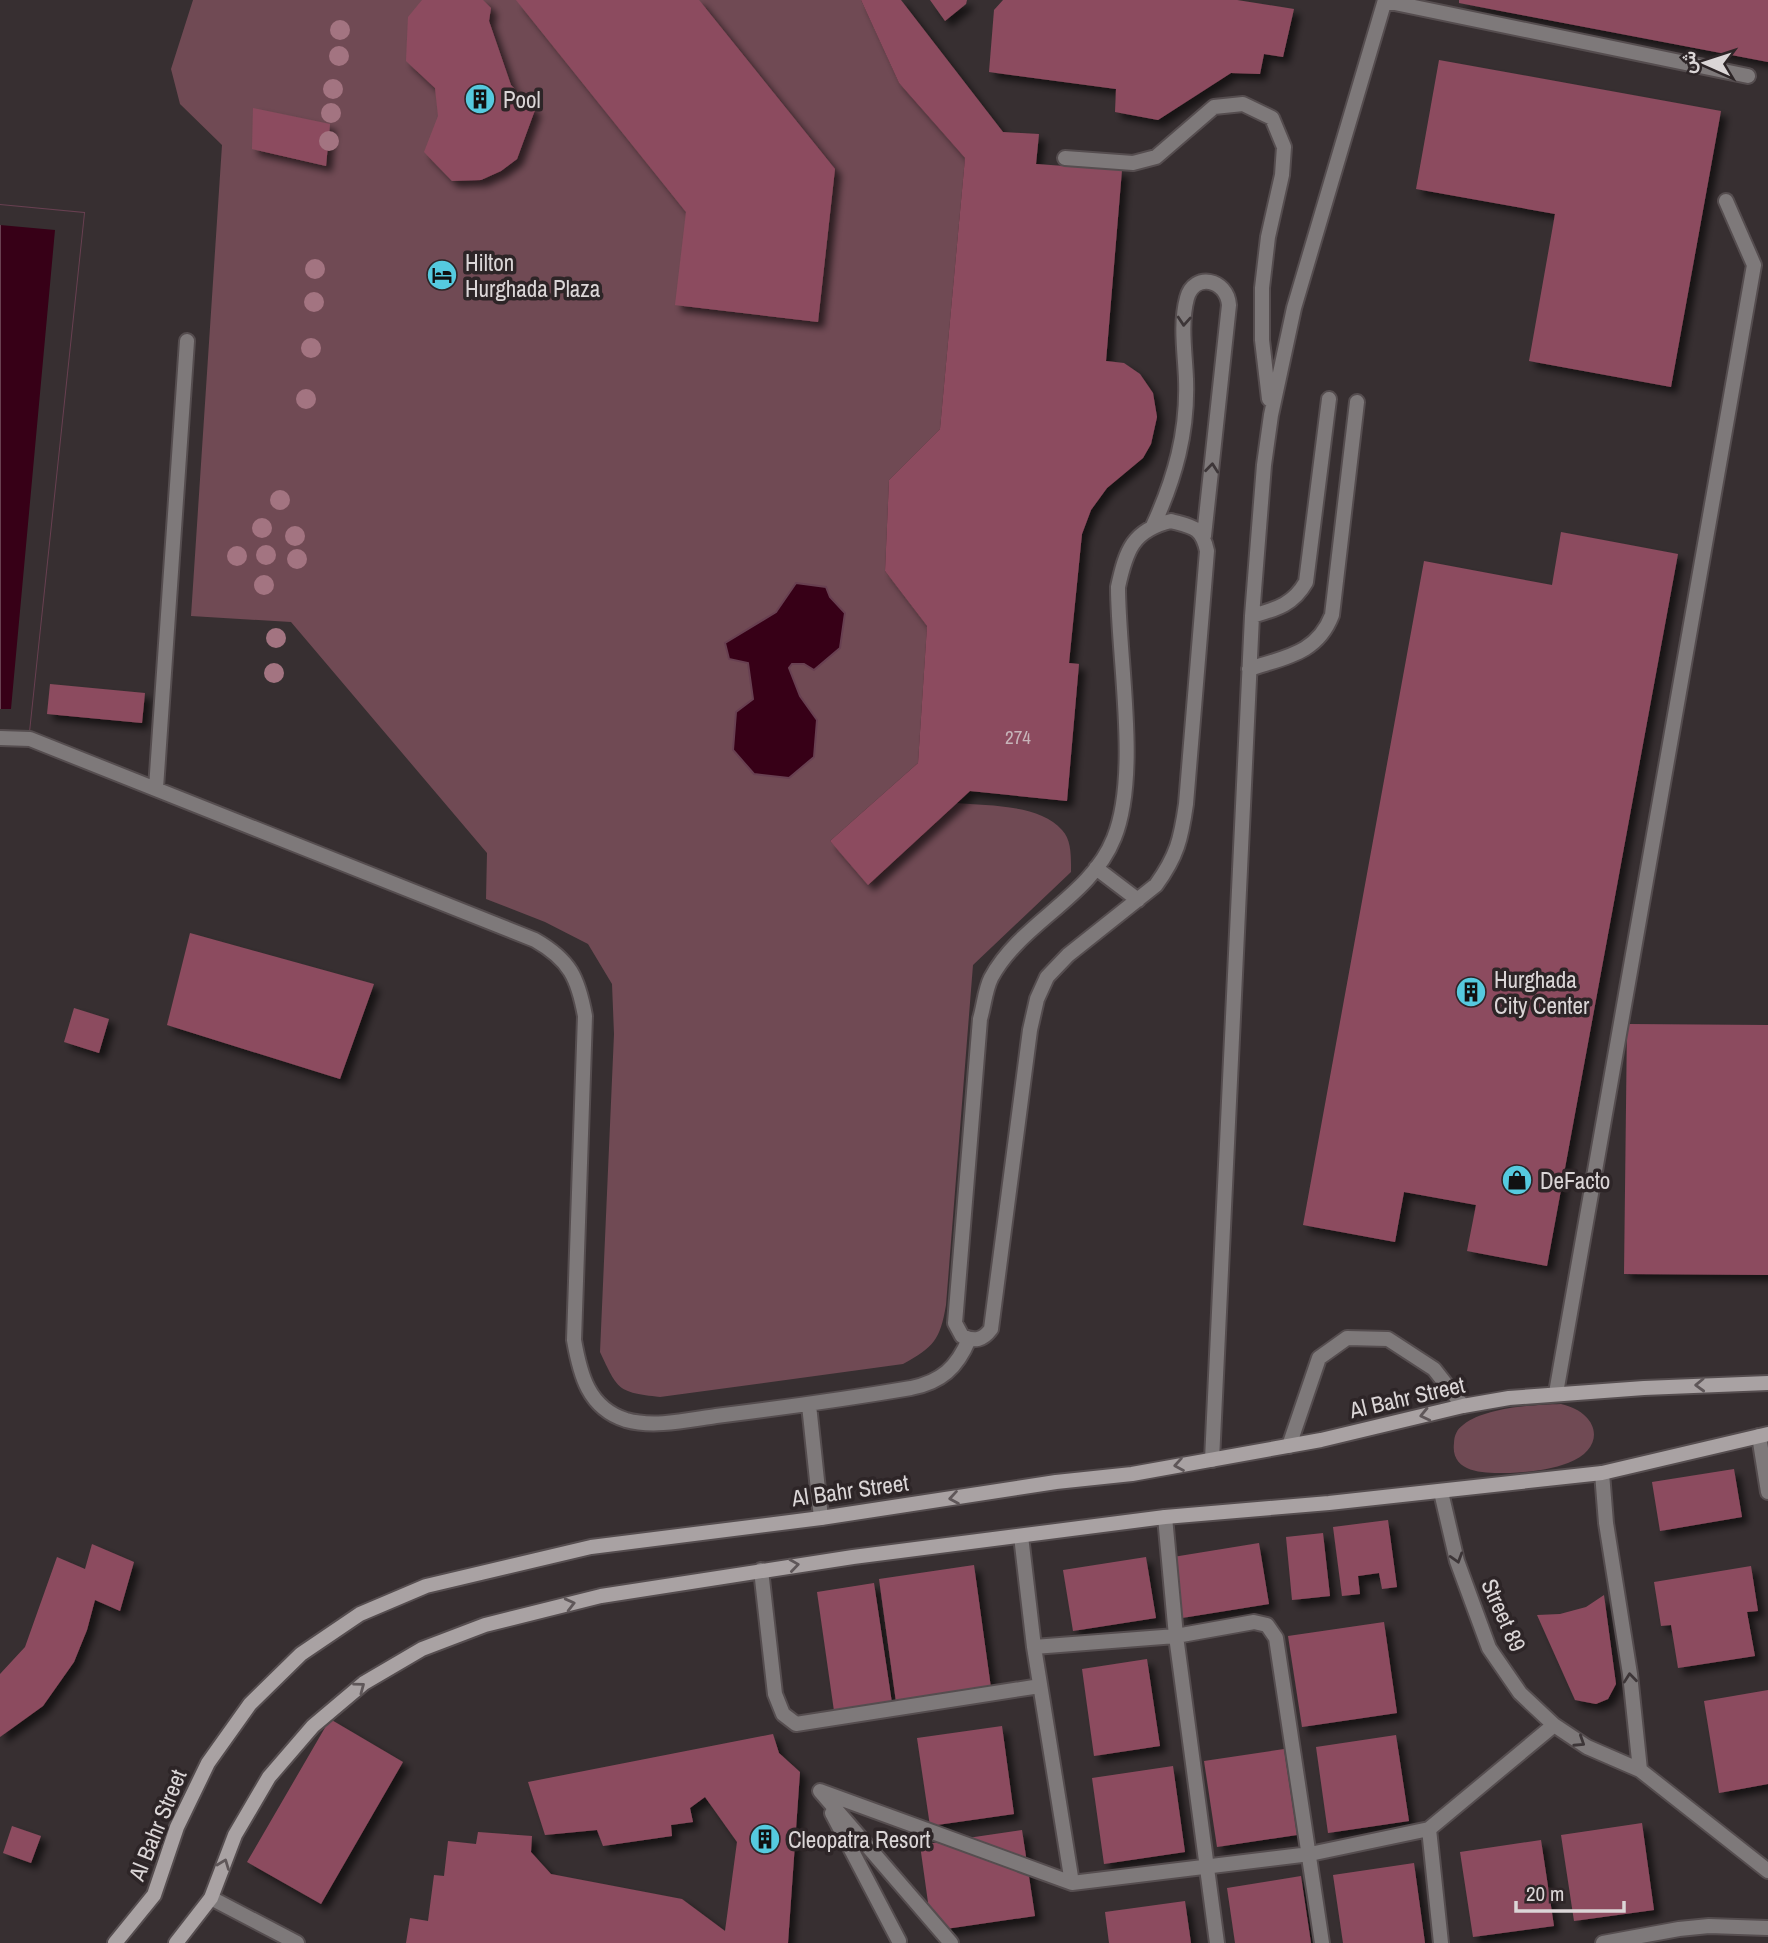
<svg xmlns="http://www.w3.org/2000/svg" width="1768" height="1943" viewBox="0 0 1768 1943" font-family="'Archivo Narrow',Vazirmatn,sans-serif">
	<defs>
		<filter id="shadow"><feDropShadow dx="6" dy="6" stdDeviation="3.5" flood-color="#0009"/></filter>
	</defs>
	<rect width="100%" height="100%" fill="#372f31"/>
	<path fill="#704a54" d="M193,0H861L899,83L965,158L940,429L889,480L885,571L927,626L918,763L830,841L868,884L956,803C988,806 1040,804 1062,830C1072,840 1071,859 1071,872L973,965L946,1305C940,1340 934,1347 903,1364L660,1397C617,1392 618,1390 600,1352L614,1034L612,984L588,944L545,922L486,899L487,853L291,622L191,616L222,145L180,104L171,69Z
		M1561,1404C1600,1413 1607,1448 1568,1463C1550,1470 1529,1472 1510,1473C1489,1473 1450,1475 1454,1443C1454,1436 1457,1429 1463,1425C1486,1407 1533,1405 1561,1404Z"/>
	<path fill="#370017" stroke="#684051" stroke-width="2" d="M0,205L84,213L29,732L0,729Z
		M796,583L826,587L830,597L845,613L840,648L814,670L804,664H792L789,668L800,696L817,720L814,757L789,778L754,774L733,750L736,712L753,699L748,663L729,659L725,643L776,612Z"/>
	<path fill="#372f31" d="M0,205L84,213L29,732L0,729V709H11L55,230L0,225Z"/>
	<path fill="#8c4c5f" filter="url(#shadow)" d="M422,0H483L491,8L489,21L511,85L535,110L517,159L501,171L481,180L452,181L424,152L438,116L435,88L406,61L408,17Z
		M516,0H699L835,169L818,322L675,305L686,212Z
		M861,0H901L1003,132L1039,134L1036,164L1122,170L1106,361L1124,363L1140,374L1153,393L1157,417L1151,444L1143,458L1107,488L1091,510L1082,534L1069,663L1079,664L1067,801L970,791L868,885L830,841L918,763L927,626L885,571L889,480L940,429L965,158L899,83Z
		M930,0H967L966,4L945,21Z
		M1003,0H1237L1294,9L1283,57L1264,54L1260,74L1231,73L1158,120L1115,112L1116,89L989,72L994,10Z
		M1459,0H1768V62L1459,3Z
		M1439,60L1721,111L1671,387L1529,361L1555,214L1416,189Z
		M253,108L330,124L326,166L252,149Z
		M1561,532L1678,554L1547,1266L1467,1251L1476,1205L1404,1192L1395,1242L1303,1225L1424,561L1552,585Z
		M50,684L145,693L142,723L47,714Z
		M190,933L374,984L340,1079L167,1025Z
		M74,1008L109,1019L99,1053L64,1042Z
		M1627,1024L1768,1025V1275L1624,1274Z
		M1734,1469L1742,1517L1660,1531L1652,1482Z
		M1388,1520L1397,1587L1382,1589L1379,1573L1358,1576L1360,1594L1342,1596L1333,1527Z
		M1323,1533L1330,1596L1292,1600L1286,1537Z
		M1259,1543L1269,1604L1182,1618L1173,1557Z
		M92,1544L134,1562L120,1611L95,1600L87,1630L74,1662L43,1706L0,1737V1674L25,1647L57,1557L85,1569Z
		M1146,1557L1156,1618L1073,1631L1063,1570Z
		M974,1565L991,1688L896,1702L879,1579Z
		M1751,1566L1758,1611L1747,1612L1755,1656L1678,1668L1671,1625L1661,1626L1654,1582Z
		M874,1583L892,1703L834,1711L817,1592Z
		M1604,1595L1616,1684L1608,1699L1596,1704L1575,1700L1537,1615L1560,1614L1586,1607Z
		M1384,1622L1397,1713L1302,1727L1288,1636Z
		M1147,1659L1160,1746L1094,1756L1082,1669Z
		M1768,1690V1784L1719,1793L1704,1701Z
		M330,1719L403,1762L321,1904L247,1862Z
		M1002,1726L1014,1814L930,1826L917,1738Z
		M773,1734L779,1753L800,1772L788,1943H406L410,1918L428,1921L434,1875L444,1876L448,1841L476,1844L478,1832L532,1836L531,1852L551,1874L682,1899L725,1931L737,1842L705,1797L690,1808L693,1822L671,1825L672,1836L603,1846L597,1830L545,1835L528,1782Z
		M1396,1735L1409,1821L1328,1833L1316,1747Z
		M1284,1749L1297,1835L1217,1847L1204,1761Z
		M1173,1766L1185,1852L1104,1864L1092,1778Z
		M1642,1823L1654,1910L1574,1921L1561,1835Z
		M12,1826L41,1836L31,1863L3,1853Z
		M1022,1830L1035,1916L932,1931L920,1845Z
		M1541,1840L1554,1926L1473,1937L1460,1852Z
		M1414,1863L1425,1943H1343L1333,1875Z
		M1301,1876L1311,1943H1235L1227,1888Z
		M1185,1901L1191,1943H1109L1105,1912Z"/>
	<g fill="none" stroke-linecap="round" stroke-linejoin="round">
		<g stroke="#554d4f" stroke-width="18">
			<path id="service" d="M1385,1L1748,76
				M1065,158L1133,163L1156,157L1214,107L1243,104L1272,118L1284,147L1282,175L1268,237L1262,288V340L1269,399
				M1171,521C1193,527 1202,527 1207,551L1186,804C1181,839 1177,856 1156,885L1068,955L1047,977L1037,999L1030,1030L991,1329C983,1340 975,1342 962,1336L955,1323L980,1019C984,1006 985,990 991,978C1021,922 1090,898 1114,838C1140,774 1118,658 1118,587C1126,550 1133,530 1171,521Z
				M1153,526C1175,478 1188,432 1186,379C1185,353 1180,324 1187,298C1194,272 1227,279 1229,305L1204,536
				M1252,616C1276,609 1293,605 1306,582L1329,399
				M1249,669C1285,657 1317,654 1332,615L1357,402
				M0,738L30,739L535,940C570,960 578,978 585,1016L574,1340C580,1374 588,1408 626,1420C654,1428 688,1420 716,1416C781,1408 846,1399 911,1388C941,1382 957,1368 969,1339
				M156,788L187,341
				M1096,868L1138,900
				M1556,1393L1754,265L1726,201
				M809,1405L821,1518
				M1289,1446L1319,1358L1347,1338L1388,1339L1434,1369L1463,1406
				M1212,1460L1252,616L1264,465L1271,415L1294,308L1385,0"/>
		</g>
		<g stroke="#554d4f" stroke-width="18">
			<path id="minor" d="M1759,1436L1768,1492
				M1602,1473L1606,1523L1630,1674L1640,1770
				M1441,1492L1457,1561L1489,1648L1520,1693L1554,1725L1587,1747L1640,1770L1768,1871
				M1165,1517L1176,1636L1217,1943
				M761,1570L775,1694L783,1714L796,1724L1040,1686
				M1034,1647L1176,1636L1254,1622L1267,1625L1276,1638L1322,1943
				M832,1813L899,1941
				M1429,1829L1441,1943
				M1072,1883L1310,1854L1429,1829L1554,1725
				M211,1898L297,1943
				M951,1943L820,1791L1072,1883L1034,1647L1021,1536
				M1603,1943L1679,1929L1709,1926L1767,1928"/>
		</g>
		<g stroke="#554d4f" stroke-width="18">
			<path id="secondary" d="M115,1943L154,1895L177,1827L208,1763L250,1704L301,1654L360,1614L426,1586L591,1547L821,1518L1056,1482L1132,1474L1321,1440L1463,1406L1509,1398L1644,1388L1768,1383
				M176,1943L211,1898L235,1835L269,1777L313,1726L364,1683L422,1649L485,1625L601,1596L853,1557L1165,1517L1329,1503L1602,1473L1768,1434"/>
		</g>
		<use href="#service" stroke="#7e797a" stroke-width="14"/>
		<use href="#minor" stroke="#7e797a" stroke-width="14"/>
		<use href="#secondary" stroke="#a9a2a3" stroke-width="14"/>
	</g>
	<g fill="#a37481">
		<circle cx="340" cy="30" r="10"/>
		<circle cx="339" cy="56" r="10"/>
		<circle cx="333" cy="89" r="10"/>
		<circle cx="331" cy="113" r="10"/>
		<circle cx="329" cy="141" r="10"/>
		<circle cx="315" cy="269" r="10"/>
		<circle cx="314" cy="302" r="10"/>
		<circle cx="311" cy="348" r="10"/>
		<circle cx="306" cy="399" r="10"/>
		<circle cx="280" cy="500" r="10"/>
		<circle cx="262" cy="528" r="10"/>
		<circle cx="295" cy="536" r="10"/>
		<circle cx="266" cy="555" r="10"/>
		<circle cx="237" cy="556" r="10"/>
		<circle cx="297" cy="559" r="10"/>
		<circle cx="264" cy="585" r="10"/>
		<circle cx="276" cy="638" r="10"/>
		<circle cx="274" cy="673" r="10"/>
	</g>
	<defs><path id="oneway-chevron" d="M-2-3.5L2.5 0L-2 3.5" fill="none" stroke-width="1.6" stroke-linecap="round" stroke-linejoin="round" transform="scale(1.75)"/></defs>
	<g stroke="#3d3638">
		<use href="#oneway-chevron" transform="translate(1184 321) rotate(94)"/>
		<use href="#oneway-chevron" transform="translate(1212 468) rotate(-84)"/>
		<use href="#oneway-chevron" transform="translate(1457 1558) rotate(73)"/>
		<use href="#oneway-chevron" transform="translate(1630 1678) rotate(-96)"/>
		<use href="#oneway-chevron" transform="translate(1580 1742) rotate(33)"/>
	</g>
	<g stroke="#5f5759">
		<use href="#oneway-chevron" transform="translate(1700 1385) rotate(178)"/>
		<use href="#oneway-chevron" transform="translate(1425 1415) rotate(167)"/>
		<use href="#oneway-chevron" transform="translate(1179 1465) rotate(170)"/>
		<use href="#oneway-chevron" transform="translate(954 1498) rotate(171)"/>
		<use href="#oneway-chevron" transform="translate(794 1565) rotate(-8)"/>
		<use href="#oneway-chevron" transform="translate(570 1604) rotate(-14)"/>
		<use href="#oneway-chevron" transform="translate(360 1687) rotate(-37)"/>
		<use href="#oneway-chevron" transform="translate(224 1864) rotate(-69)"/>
	</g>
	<defs>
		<g id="building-disc" transform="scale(1.575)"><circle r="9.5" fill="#55cadf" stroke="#2d2527"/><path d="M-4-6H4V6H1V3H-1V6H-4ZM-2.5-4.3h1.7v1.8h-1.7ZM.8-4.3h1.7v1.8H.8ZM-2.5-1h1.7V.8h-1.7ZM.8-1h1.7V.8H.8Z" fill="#111"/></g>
		<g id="hotel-disc" transform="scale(1.575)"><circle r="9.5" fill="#55cadf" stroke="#2d2527"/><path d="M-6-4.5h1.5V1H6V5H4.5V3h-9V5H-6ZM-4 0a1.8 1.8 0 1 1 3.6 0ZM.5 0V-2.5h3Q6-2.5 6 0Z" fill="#111"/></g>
		<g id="shop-disc" transform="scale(1.575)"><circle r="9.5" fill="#55cadf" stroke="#2d2527"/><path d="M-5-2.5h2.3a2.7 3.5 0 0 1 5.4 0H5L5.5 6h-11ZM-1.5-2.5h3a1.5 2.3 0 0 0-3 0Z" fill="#111"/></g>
	</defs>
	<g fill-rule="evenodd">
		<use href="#building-disc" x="480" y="99"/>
		<use href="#hotel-disc" x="442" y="275"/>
		<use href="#building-disc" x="1471" y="992"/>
		<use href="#shop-disc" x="1517" y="1180"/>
		<use href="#building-disc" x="765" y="1839"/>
	</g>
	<g text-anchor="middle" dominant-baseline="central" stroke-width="7" stroke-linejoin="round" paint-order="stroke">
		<g font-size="19" fill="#c7b4b9">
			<text x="1018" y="737">274</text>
		</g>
		<g font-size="23" fill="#dbd6d7" stroke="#2d2527" text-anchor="start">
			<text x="503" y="99">Pool</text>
			<text x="465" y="262">Hilton<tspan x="465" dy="26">Hurghada Plaza</tspan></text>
			<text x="1494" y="979">Hurghada<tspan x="1494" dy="26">City Center</tspan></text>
			<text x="1540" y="1180">DeFacto</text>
			<text x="788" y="1839">Cleopatra Resort</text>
		</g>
		<g font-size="23" fill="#dbd6d7" stroke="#2d2527">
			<text transform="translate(1407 1397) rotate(-13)">Al Bahr Street</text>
			<text transform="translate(850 1490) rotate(-8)">Al Bahr Street</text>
			<text transform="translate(1504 1615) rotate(66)">Street 89</text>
			<text transform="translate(157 1825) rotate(-68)">Al Bahr Street</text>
		</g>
	</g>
	<g transform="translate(1705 63) rotate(273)" stroke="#2d2527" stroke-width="5" paint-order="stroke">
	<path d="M0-5L12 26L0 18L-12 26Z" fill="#dbd6d7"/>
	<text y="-10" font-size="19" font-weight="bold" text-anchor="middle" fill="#dbd6d7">ش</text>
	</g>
	<path d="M1516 1901v10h108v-10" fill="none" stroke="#dbd6d7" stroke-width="3.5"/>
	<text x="1526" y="1901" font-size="21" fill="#dbd6d7" stroke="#2d2527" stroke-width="5" paint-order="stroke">20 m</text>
</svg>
